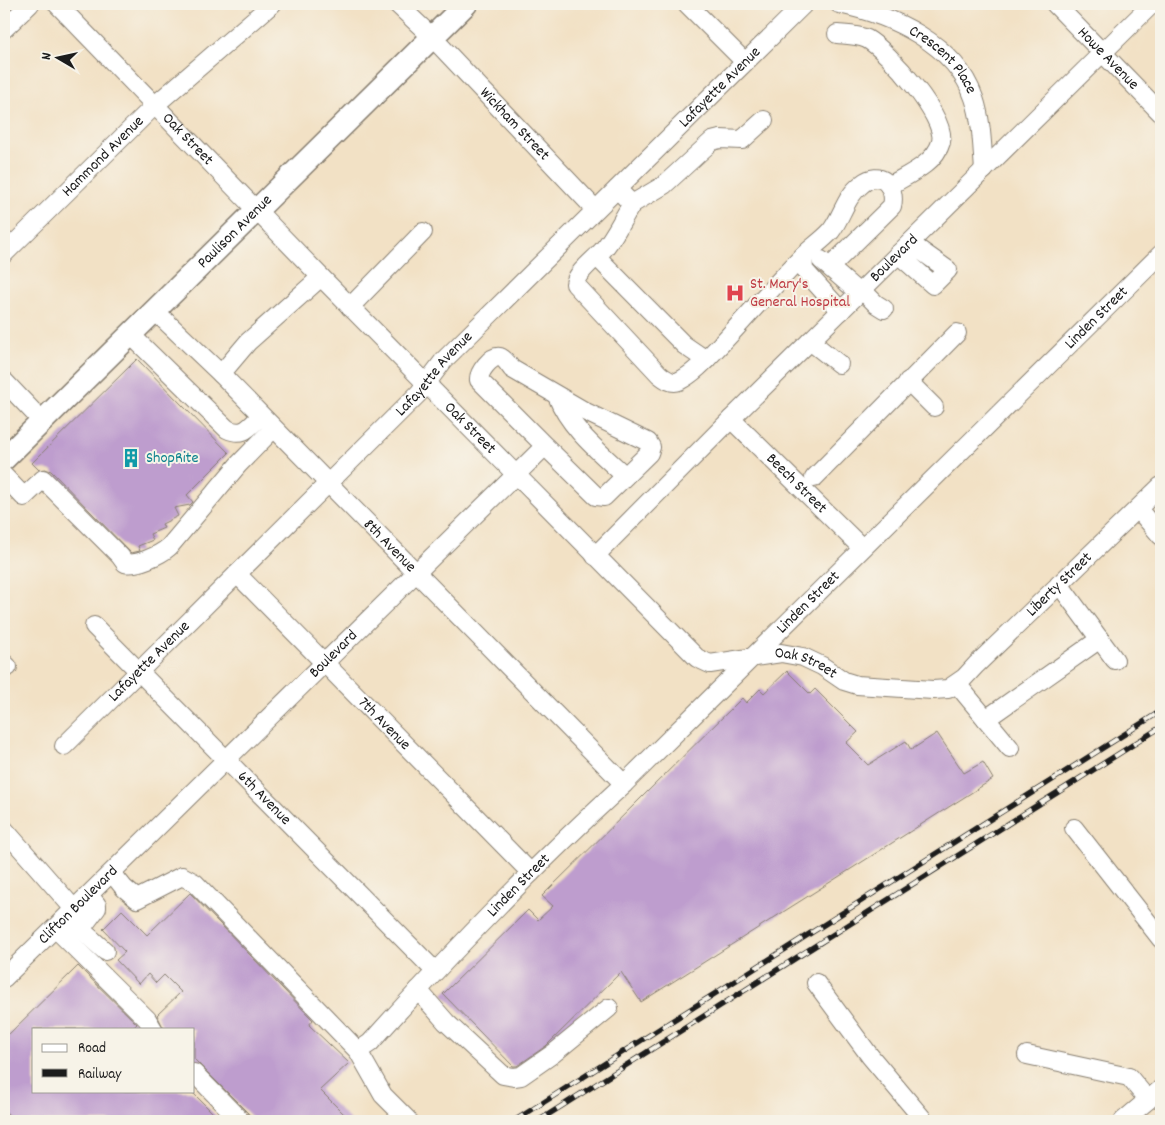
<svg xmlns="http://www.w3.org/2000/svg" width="1165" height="1125" viewBox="0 0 1165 1125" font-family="Dekko,sans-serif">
	<rect width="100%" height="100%" fill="#f7f3e8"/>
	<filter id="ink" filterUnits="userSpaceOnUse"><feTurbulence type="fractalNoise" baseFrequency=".02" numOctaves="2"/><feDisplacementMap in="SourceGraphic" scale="10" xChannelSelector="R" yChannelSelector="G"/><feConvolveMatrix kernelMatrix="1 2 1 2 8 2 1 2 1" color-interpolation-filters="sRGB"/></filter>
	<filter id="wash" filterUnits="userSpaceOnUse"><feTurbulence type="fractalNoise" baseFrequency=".0096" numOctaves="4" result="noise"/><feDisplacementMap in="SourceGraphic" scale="20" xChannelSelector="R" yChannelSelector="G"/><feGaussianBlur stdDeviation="1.12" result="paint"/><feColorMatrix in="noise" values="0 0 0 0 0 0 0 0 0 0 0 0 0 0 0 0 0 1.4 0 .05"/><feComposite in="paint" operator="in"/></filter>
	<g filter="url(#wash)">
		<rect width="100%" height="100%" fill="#f2e1c5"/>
		<g id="blocks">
			<path fill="#be9dce" d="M137,359L229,453L187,495L193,502L190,505L174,508L178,516L162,524L164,528L150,534L153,540L138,546L140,551L131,553L51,471L45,469L39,470L32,463Z
				M787,671L810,694L815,689L858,732L846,743L868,765L906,741L911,750L937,733L964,773L983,762L993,779L641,1002L621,972L546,1046L517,1066H513L443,994L528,910L538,920L553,906L542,896L742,698L746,703L760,689L764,693Z
				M190,893L313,1020L309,1025L349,1063L320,1090L351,1121H256L194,1059V1029H164L157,1015L181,992L164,975L156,983L148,974L139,984L116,960L125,952L103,929L122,910L147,935Z
				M78,966L137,1024L132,1029H34V1091H191L221,1121H15L4,1110V1039Z"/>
		</g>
	</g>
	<g filter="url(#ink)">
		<use href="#blocks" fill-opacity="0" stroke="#877e70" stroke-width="1"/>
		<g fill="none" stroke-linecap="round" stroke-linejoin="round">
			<g stroke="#877e70" stroke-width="20">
				<g id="minor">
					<path id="s1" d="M57,4L321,277L697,658L710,664L781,653L803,657L822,666L844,681L857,685L933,690L948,689L964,678L976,665L1161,486"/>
					<path id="s2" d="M397,4L432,37L595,209"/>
					<path d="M687,4L745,62"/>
					<path id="s3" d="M839,4C891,15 955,43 974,98C982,121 982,146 984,170"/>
					<path id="s4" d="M1055,4L1161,113"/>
					<path d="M4,29L30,4"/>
					<path d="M837,34C847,35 858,35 867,39C888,51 947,117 941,142C935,164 907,175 889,186"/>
					<path d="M617,189L632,204C622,219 615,237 602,251C595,259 576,273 575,284L659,374C665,379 672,384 679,381C697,372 711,354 725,340C751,312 776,283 803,256C811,248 823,240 831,231C843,215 845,197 862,184C880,169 897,186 892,206L830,267"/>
					<path d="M632,204L664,185L712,141L720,139L742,140L764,120"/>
					<path id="s5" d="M4,254L154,106L272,4"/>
					<path d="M898,254L933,285L948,270L910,243"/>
					<path d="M803,256L804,270L841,311"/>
					<path d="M597,257L684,345L706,360"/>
					<path d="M821,260L859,293"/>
					<path d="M862,290L876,304L884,309"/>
					<path d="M350,307L423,232"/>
					<path id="s6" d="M155,311L221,374L624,784"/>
					<path d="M131,335L227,429C244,437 249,427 261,416"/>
					<path d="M810,341L839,364"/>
					<path d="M221,374L248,342L321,277"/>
					<path d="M4,381L42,421"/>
					<path d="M908,381L934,407"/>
					<path d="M557,396C570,429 600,452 625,476"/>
					<path id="s7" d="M731,419L862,548"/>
					<path d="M4,476L24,497L43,479L120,556L125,563C136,566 160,555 169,547L238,465L273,429"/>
					<path d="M814,478L957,333"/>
					<path d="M1138,509L1161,536"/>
					<path id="s8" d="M595,556L731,419L1152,4"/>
					<path id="s9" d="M237,574L531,873"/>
					<path d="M1059,584L1115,660"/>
					<path id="s10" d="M94,626L435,971"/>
					<path d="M4,663L8,667"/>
					<path d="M957,684L1010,748"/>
					<path d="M986,719L1100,639"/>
					<path id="s11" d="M64,746L419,393L444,360L804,4"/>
					<path d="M1074,828L1161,939"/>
					<path d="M4,829L74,909"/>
					<path d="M112,873L124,888L137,899L182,876L195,883L358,1051L383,1095L408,1120"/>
					<path d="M67,917L105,951"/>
					<path d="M55,928L147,1019L153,1029"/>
					<path d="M81,929L97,908V905L89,895"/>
					<path id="s12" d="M4,978L545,446L596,496L604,497L649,453L651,447L648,442L586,412L512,369C509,365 504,358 500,357C491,355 478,373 479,380L545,446"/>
					<path d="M816,983L870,1056L922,1118"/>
					<path d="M418,990L446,1022L503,1075L514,1077L521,1076L554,1053L609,1008"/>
					<path id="s13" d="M358,1051L370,1043C451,953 535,865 624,784L1161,254"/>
					<path d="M1027,1055L1129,1077L1148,1100"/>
					<path d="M194,1073L238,1118"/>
					<path d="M1123,1121L1161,1089"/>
				</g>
			</g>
			<g stroke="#877e70" stroke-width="25">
				<g id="major">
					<path id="s14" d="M4,459L466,4"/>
				</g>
			</g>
			<use href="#minor" stroke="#fff" stroke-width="18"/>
			<use href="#major" stroke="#fff" stroke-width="22"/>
			<g stroke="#1c1c1c" stroke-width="5.5">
				<path id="rail" d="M514,1121L1161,711
					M538,1121L1161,727"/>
			</g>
			<use href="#rail" stroke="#f7f3e8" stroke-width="4" stroke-dasharray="11" stroke-linecap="butt"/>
		</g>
	</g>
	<defs>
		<g id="hospital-bare" transform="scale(1.5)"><path d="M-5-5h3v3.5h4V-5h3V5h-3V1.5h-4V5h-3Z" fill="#e0444e" stroke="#f7f3e8" stroke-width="2.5" paint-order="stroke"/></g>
		<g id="building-bare" transform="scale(1.5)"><path d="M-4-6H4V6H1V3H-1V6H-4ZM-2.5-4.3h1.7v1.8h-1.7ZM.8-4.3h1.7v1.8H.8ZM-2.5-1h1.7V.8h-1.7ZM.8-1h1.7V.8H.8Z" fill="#0f9aa8" stroke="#f7f3e8" stroke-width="2.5" paint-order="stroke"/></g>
	</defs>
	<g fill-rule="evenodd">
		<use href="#hospital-bare" x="735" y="293"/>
		<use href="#building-bare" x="131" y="458"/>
	</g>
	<g text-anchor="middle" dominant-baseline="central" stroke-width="4" stroke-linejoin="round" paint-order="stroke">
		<g font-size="16" fill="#1c1c1c" stroke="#f7f3e8">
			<text stroke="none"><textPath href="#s4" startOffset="76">Howe Avenue</textPath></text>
			<text stroke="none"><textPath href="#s3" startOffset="121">Crescent Place</textPath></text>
			<text stroke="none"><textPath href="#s11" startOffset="930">Lafayette Avenue</textPath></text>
			<text stroke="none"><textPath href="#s2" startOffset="168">Wickham Street</textPath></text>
			<text stroke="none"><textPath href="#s1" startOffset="188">Oak Street</textPath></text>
			<text stroke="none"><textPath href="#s5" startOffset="139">Hammond Avenue</textPath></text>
			<text stroke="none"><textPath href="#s14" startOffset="324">Paulison Avenue</textPath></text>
			<text stroke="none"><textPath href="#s8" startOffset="422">Boulevard</textPath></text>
			<text stroke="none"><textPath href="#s13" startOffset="1041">Linden Street</textPath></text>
			<text stroke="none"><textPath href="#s11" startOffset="525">Lafayette Avenue</textPath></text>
			<text stroke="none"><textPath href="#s1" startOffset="592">Oak Street</textPath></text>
			<text stroke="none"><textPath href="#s7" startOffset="92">Beech Street</textPath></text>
			<text stroke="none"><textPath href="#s6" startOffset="332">8th Avenue</textPath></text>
			<text stroke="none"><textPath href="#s1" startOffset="1329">Liberty Street</textPath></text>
			<text stroke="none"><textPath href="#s13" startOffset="636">Linden Street</textPath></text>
			<text stroke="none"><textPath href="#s12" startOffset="462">Boulevard</textPath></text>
			<text stroke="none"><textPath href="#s11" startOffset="120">Lafayette Avenue</textPath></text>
			<text stroke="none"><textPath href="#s1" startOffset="1028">Oak Street</textPath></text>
			<text stroke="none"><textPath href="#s9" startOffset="210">7th Avenue</textPath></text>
			<text stroke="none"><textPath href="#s10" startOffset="242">6th Avenue</textPath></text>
			<text stroke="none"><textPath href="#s13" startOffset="231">Linden Street</textPath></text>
			<text stroke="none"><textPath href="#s12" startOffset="104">Clifton Boulevard</textPath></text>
		</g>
		<g font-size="16" fill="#be3a42" stroke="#f7f3e8" text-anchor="start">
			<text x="750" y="284">St. Mary's<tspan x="750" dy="18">General Hospital</tspan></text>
		</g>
		<g font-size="16" fill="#0d838f" stroke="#f7f3e8" text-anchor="start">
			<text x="146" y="458">ShopRite</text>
		</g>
	</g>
	<rect width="1165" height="1125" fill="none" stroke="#f7f3e8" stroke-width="20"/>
	<rect x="32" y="1028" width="162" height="65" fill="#f7f3e8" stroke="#9f9d96"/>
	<rect x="42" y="1044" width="25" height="8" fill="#ffffff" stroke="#9f9d96"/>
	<text x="78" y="1052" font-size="15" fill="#1c1c1c">Road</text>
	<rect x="42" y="1069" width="25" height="8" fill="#1c1c1c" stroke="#9f9d96"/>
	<text x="78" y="1078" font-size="15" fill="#1c1c1c">Railway</text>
	<g transform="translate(58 58) rotate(279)" stroke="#f7f3e8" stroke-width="4" paint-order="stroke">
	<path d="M0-4L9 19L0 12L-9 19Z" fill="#1c1c1c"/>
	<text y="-8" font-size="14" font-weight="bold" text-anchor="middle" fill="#1c1c1c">N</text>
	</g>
</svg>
